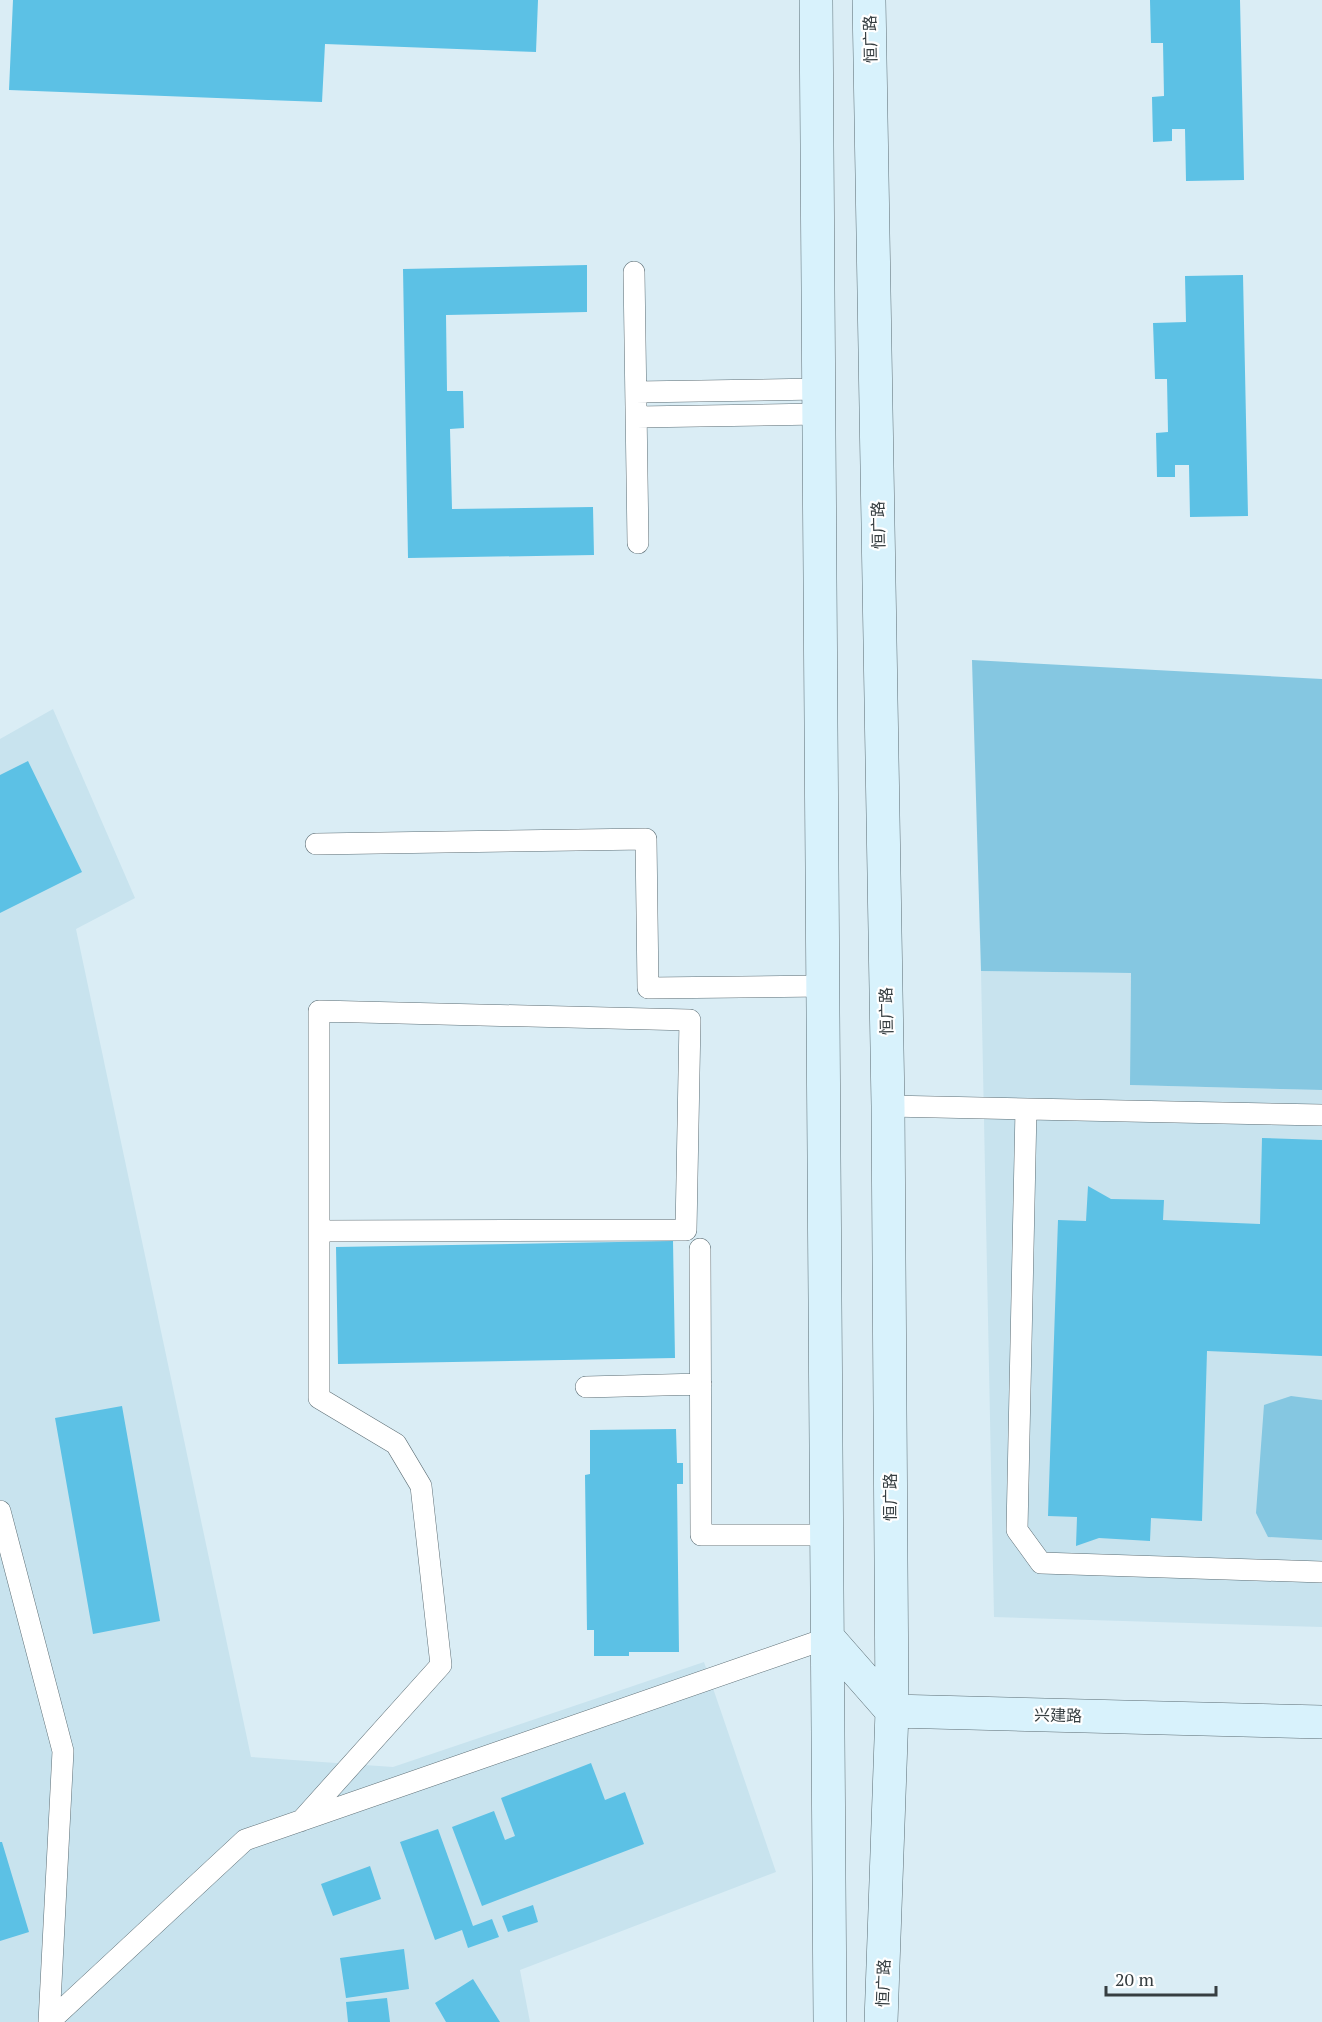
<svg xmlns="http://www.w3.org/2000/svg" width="1322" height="2022" viewBox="0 0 1322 2022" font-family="'PT Serif','Noto Sans SC',serif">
	<rect width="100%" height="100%" fill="#daedf5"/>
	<path fill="#c8e3ee" d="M53,709L135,898L76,929L251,1757L393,1767L704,1662L776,1872L520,1970L530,2022H0V739Z
		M981,971L1131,973L1130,1085L1322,1090V1627L994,1617Z"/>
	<path fill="#85c7e1" d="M972,660L1322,679V1090L1130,1085L1131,973L981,971Z
		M1291,1396L1322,1400V1540L1268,1537L1256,1513L1264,1405Z"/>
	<path fill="#5cc1e5" d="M13,0H538L536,52L325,44L322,102L9,90Z
		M1150,0H1240L1244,180L1186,181L1185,129H1172V141L1153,142L1152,97L1164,96L1163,43H1151Z
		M587,265V312L446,315L447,391H463L464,428L450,429L452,509L593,507L594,555L408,558L403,269Z
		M1243,275L1248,516L1190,517L1189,465H1175V477H1157L1156,433L1168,432L1167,379H1155L1153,323L1186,322L1185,276Z
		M28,761L82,872L0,913V775Z
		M1262,1138L1322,1140V1356L1207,1351L1202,1521L1151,1518L1150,1541L1099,1538L1076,1546L1077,1517L1048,1516L1058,1220L1086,1221L1088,1186L1111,1199L1164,1200L1163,1220L1260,1224Z
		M673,1241L675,1358L338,1364L336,1247Z
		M122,1406L160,1621L93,1634L55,1418Z
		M676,1429L677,1463H683V1484H677L679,1652H629V1656H594V1630H587L585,1475L590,1474V1430Z
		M591,1763L605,1800L625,1792L644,1844L482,1906L452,1827L494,1811L505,1840L515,1836L501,1798Z
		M438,1829L473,1926L492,1919L499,1937L468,1948L462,1930L435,1940L400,1842Z
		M0,1842H2L29,1932L0,1941Z
		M370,1866L381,1899L333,1916L321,1884Z
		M533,1905L538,1922L508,1932L502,1916Z
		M404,1949L409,1989L346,1998L340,1958Z
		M473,1979L500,2022H446L435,2003Z
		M387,1998L390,2022H348L346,2002Z"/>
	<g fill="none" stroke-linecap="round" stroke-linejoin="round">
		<g stroke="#5d6e75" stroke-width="22">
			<path id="lane" d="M634,272L638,543
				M636,392L819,389
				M637,417L819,414
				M316,844L646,839L648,988L823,986
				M888,1106L1322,1115
				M1026,1109L1017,1530L1041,1563L1322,1572
				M700,1249L701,1535H827
				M586,1387L701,1384
				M0,1511L63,1751L49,2022
				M301,1821L441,1665L421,1486L396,1444L319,1398V1011L690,1020L686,1230L319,1231
				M49,2022L245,1840L828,1638"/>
		</g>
		<g stroke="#5d6e75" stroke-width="34">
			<path id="secondary" d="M816,0L830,2022
				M869,0L888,1106L892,1711L881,2022
				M828,1638L892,1711L1322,1722"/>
		</g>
		<use href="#lane" stroke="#fff" stroke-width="21"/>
		<use href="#secondary" stroke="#d8f2fc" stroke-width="33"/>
	</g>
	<g text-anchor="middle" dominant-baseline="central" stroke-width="4.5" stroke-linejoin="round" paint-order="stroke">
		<g font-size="16" fill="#363e41" stroke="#fff">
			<text transform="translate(870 39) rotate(-91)">恒广路</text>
			<text transform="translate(878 525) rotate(-91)">恒广路</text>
			<text transform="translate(886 1011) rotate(-91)">恒广路</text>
			<text transform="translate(890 1497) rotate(-90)">恒广路</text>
			<text transform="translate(1058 1715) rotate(1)">兴建路</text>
			<text transform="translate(883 1983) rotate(-88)">恒广路</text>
		</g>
	</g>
	<path d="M1106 1986v9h110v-9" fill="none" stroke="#363e41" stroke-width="3"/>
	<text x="1115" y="1986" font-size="18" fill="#363e41" stroke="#ffffff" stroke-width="4.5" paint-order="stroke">20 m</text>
</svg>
